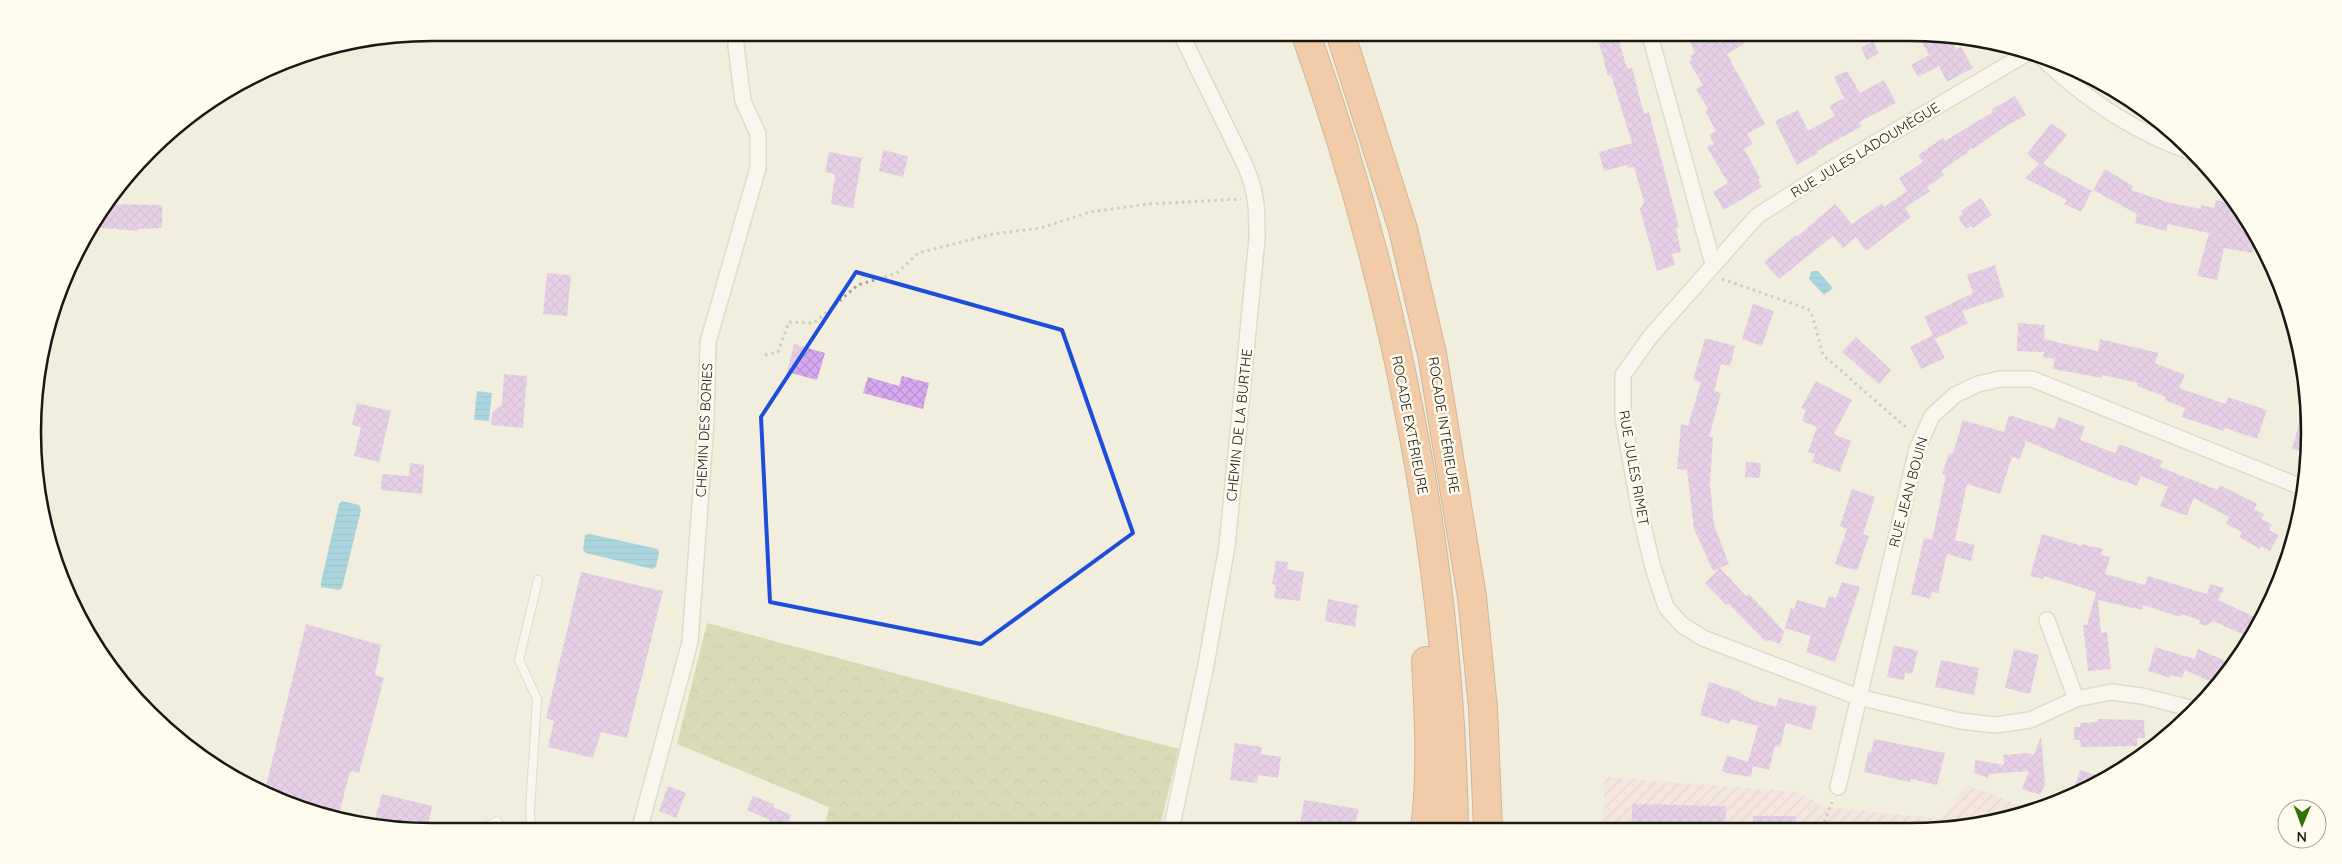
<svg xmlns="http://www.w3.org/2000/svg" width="2342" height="864" viewBox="0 0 2342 864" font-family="Quicksand,sans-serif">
	<defs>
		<pattern id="industrial-furrows" width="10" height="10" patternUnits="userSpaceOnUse" patternTransform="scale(1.25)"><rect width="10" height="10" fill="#f7dcdf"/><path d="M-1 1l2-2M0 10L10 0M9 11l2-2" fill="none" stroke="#d3bcbe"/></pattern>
		<pattern id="forest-crowns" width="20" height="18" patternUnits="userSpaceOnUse" patternTransform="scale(1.25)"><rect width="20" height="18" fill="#bac486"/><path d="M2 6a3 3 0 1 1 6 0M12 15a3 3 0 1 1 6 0" fill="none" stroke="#9fa873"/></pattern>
		<pattern id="water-rules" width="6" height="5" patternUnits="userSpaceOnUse" patternTransform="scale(1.25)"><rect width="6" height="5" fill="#53b7e0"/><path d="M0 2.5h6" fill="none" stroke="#4494b4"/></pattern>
		<pattern id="building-cross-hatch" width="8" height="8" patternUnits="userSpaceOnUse" patternTransform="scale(1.25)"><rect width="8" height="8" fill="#d7a9f1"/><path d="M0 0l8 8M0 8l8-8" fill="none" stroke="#b891ce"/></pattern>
	</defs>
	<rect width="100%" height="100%" fill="#f2eede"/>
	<path fill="url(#industrial-furrows)" d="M1604,777L1798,792L1822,806L1940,819L1967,785L2027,808L1962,828L1603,829Z"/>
	<path fill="url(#forest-crowns)" d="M707,623L1179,749L1159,830L824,831L829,807L677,744Z"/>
	<path fill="url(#water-rules)" d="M1814,271H1818L1833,288L1824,295L1809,279L1811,272Z
		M477,391L492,393L489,421L474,420Z
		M342,501L359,505L361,510L342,588L339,590L321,587V582L339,504Z
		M590,534L658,549L659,553L656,567L652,569L586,553L583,550L585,535Z"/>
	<path fill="url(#building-cross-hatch)" d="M1596,32H1617L1625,62L1628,69L1632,68L1644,114L1649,112L1679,227L1676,228L1681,252L1672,254L1675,265L1657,271L1640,209L1644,202L1634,167L1628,168L1627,165L1604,171L1599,152L1632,143L1611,75L1608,76Z
		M1701,32H1737L1744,44L1727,54L1765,124L1747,134L1753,144L1744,149L1760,178L1758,179L1762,187L1724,210L1713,192L1728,183L1707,147L1714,144L1709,135L1716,131L1705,111L1708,109L1696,89L1703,85L1689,62L1692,60L1690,56L1695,53L1689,39Z
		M1918,34L1944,37L1948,45L1952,42L1956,49L1961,47L1973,68L1947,82L1939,66L1918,77L1911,65L1929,55Z
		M1873,41L1879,53L1867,60L1861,48Z
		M1847,71L1860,93L1884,80L1896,103L1859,122L1862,126L1817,151L1818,153L1797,165L1775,121L1798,110L1808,131L1835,116L1829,106L1844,98L1834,77Z
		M2015,96L2026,115L2003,128L1973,149L1971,148L1967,153L1941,171L1944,175L1927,187L1930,191L1905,208L1911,217L1866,251L1856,237L1843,248L1833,236L1779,279L1764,262L1796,235L1797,237L1835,204L1852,224L1882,203L1884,207L1907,191L1899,178L1923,162L1918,155L1943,138L1945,141L1993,112L1992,109Z
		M2051,123L2067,135L2043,164L2092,191L2081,212L2064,204L2067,200L2025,178L2039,164L2027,154Z
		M883,150L908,156L903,177L879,171Z
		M829,152L862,158L853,208L831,204L835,174L825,172Z
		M2105,169L2133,186L2131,190L2167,202L2201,209V205L2214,208L2216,200L2236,205L2257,233L2253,253L2224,248L2217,280L2197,276L2209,233L2168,224L2166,231L2135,223L2137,214L2093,190Z
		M1981,198L1992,215L1973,228L1971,226L1966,229L1958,217L1963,214L1961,211Z
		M110,204L162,205V228L138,229V231L90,227Z
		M1995,265L2004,297L1962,311L1968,323L1935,339L1924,317L1973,293L1967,275Z
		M547,273L571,275L567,316L543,314Z
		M1753,304L1774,311L1762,346L1742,339Z
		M2018,323L2045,325L2044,339L2074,346L2098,351L2100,339L2159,353L2155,363L2185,375L2179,388L2226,404L2228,397L2267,410L2257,439L2225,428L2224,431L2182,417L2185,408L2165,400L2166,397L2137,386L2138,383L2103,375L2102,378L2053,369L2055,359L2043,357L2044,352L2017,351Z
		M1933,335L1945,358L1921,369L1910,347Z
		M1856,337L1891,370L1879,384L1842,352Z
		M1705,338L1735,346L1730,366L1721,364L1714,391L1721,393L1709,437H1713L1710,484L1714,525L1729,564L1720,568L1746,596L1749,594L1784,631L1780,644L1768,640L1766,642L1728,603L1726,605L1705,583L1719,569L1713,571L1694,529L1687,470L1677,469L1681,424L1688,426L1701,382L1693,380Z
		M794,344L825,353L817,380L787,372Z
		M504,374L527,376L523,428L491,425L492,413L502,404Z
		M902,376L929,383L923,409L863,393L868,377L899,386Z
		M1816,381L1852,400L1834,434L1851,441L1840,472L1812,462L1815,454L1808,452L1817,427L1802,421L1806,410L1801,408Z
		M357,403L391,411L379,462L354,456L361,427L352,425Z
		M2304,406H2307L2308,453L2292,449Z
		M2009,415L2054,429L2059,417L2085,427L2080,440L2115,453L2119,444L2163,461L2160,467L2200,483L2218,490L2220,485L2257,504L2254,509L2264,514L2261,519L2272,524L2269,530L2279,535L2270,551L2261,546L2260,549L2239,537L2242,532L2226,524L2229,517L2194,498L2187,515L2181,514L2160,506L2168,487L2141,476L2137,486L2124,481V482L2026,441L2020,459L2012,457L2000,494L1967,484L1955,540L1975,545L1971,561L1947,554L1938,593L1932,592L1930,599L1911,594L1924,538L1932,540L1946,475L1942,474L1949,453H1953L1963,420L2004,432Z
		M1746,462L1761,463L1760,478L1745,477Z
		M410,463L424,465L422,494L381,490L382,474L409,476Z
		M1852,489L1875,497L1863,534L1869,536L1857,571L1835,564L1847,529L1840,526Z
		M2042,534L2082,546V544L2103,549L2101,555L2110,557L2105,574L2145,585L2148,576L2207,594L2210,584L2224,588L2218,600L2257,618L2249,637L2213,621L2207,626L2199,624L2200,620L2181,614L2180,617L2143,605L2142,610L2098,600L2101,633L2107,632L2111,669L2088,671L2083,625H2087L2096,592L2044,576L2043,579L2030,576Z
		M1276,561L1288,562L1287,569L1304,572L1300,601L1274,598L1276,585L1272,584Z
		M581,572L663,591L627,738L601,732L593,758L548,747L554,721L546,718Z
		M1842,582L1860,587L1835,662L1806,652L1811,636L1785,628L1791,608L1794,609L1797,600L1825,608L1829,596L1836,598Z
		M1328,599L1358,605L1355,627L1325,621Z
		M306,624L381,645L375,675L384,678L359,773L350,771L338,819L328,818L264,794Z
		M1894,645L1918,651L1912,674L1905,673L1904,680L1887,677Z
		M2155,647L2195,659L2198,649L2233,664L2216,684L2185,670L2182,678L2171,675L2170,678L2148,671Z
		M2014,649L2039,655L2030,694L2005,688Z
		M1941,660L1979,668L1974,695L1935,687Z
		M1709,682L1738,691L1750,699L1776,707L1779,698L1817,707L1811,730L1786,723L1780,747L1775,745L1769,770L1753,766L1751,777L1726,773L1722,771L1727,755L1748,762L1758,726L1731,719L1729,724L1700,715Z
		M2098,719L2144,720L2145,738H2137V746L2081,747L2080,740H2074V727H2080V723L2098,722Z
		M2041,736L2045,784L2040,795L2022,789L2029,771L1989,774L1988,778L1974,773L1975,760L2004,765L2003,755L2028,753L2034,755Z
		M1874,739L1945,753L1937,785L1911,779L1910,782L1864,772L1868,752L1871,753Z
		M1235,743L1262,747L1261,754L1281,757L1278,778L1258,775L1257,783L1230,780Z
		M2080,770L2105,778L2086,790L2072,795Z
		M668,786L686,793L676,818L659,811Z
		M382,794L432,806L427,831L374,824Z
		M753,796L774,804L773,807L791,815L784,831H775L767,827L770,820L747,810Z
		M1304,800L1359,809L1354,829L1299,830Z
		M1632,804L1726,806L1725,829H1632Z
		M1753,816H1796V828L1753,829Z"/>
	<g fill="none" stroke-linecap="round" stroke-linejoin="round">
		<g stroke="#c7c3b3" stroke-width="10">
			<path id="lane" d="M478,831L497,821L503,831
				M531,831L530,809L537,699L519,660L538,580"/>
		</g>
		<g stroke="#c7c3b3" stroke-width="18">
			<path id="street" d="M1649,32L1713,264
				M2029,52L1826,172L1757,216L1650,337L1623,375V418L1640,513L1653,568L1666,607L1682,625L1703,638L1858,697L1960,721L1996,725L2030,720L2076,699L2111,692L2142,696L2194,709
				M2041,57C2086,100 2135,133 2194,153
				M2047,620L2076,699
				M1838,787L1917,449L1932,416L1955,395L1978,384L2000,379H2032L2304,488
				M1171,830L1206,665L1227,546L1257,239C1257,209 1257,193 1245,165L1180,32
				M639,831L690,642L706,422L708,342L758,168V134L743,101L736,46L737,32"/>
		</g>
		<g stroke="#a67249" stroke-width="30">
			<path id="highway" d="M1305,32C1395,284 1450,562 1454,829
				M1340,32L1403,229L1432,354L1472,597L1483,708L1488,829
				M1425,829C1432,773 1429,717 1426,661"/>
		</g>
		<path stroke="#a4a094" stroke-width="3" stroke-dasharray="2.5 4" stroke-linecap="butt" d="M1722,279L1808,309L1812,315L1823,355L1909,430
			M765,355L778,352L789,322L814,323L858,285L897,273L918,253L993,234L1041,228L1090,212L1148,204L1241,199
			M1822,828L1832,802"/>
		<use href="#lane" stroke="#fff" stroke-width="8"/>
		<use href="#street" stroke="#fff" stroke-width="15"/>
		<use href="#highway" stroke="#f1a266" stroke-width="28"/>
	</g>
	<path d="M0 0H2342V864H0ZM856,272L1062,330L1133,533L981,644L770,602L761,417Z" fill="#f2eede" fill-opacity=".55" fill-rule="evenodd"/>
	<path fill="none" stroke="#1d4ed8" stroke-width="4" stroke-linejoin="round" d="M856,272L1062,330L1133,533L981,644L770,602L761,417Z"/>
	<g text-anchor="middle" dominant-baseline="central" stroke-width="5" stroke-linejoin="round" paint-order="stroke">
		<g font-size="14" fill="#1a1813" stroke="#fefbee">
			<text transform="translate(1865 150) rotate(-31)">RUE JULES LADOUMÈGUE</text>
			<text transform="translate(1239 425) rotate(-84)">CHEMIN DE LA BURTHE</text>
			<text transform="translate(1410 425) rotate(79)">ROCADE EXTÉRIEURE</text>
			<text transform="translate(1444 425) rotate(81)">ROCADE INTÉRIEURE</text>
			<text transform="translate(704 430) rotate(-87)">CHEMIN DES BORIES</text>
			<text transform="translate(1634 468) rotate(80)">RUE JULES RIMET</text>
			<text transform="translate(1908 492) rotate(-75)">RUE JEAN BOUIN</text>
		</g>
	</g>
	<path d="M0 0H2342V864H0ZM432 41H1910A391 391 0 0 1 2301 432V432A391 391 0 0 1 1910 823H432A391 391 0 0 1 41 432V432A391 391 0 0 1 432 41Z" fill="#fefbee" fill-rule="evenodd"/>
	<path fill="none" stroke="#1a1813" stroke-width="2.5" d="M432 41H1910A391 391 0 0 1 2301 432V432A391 391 0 0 1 1910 823H432A391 391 0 0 1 41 432V432A391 391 0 0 1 432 41Z"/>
	<g transform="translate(2302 824) rotate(181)"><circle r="24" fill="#fefbee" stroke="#a3a096"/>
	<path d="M0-4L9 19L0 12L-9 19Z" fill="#337106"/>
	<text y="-8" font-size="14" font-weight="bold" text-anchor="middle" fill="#1a1813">N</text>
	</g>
</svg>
